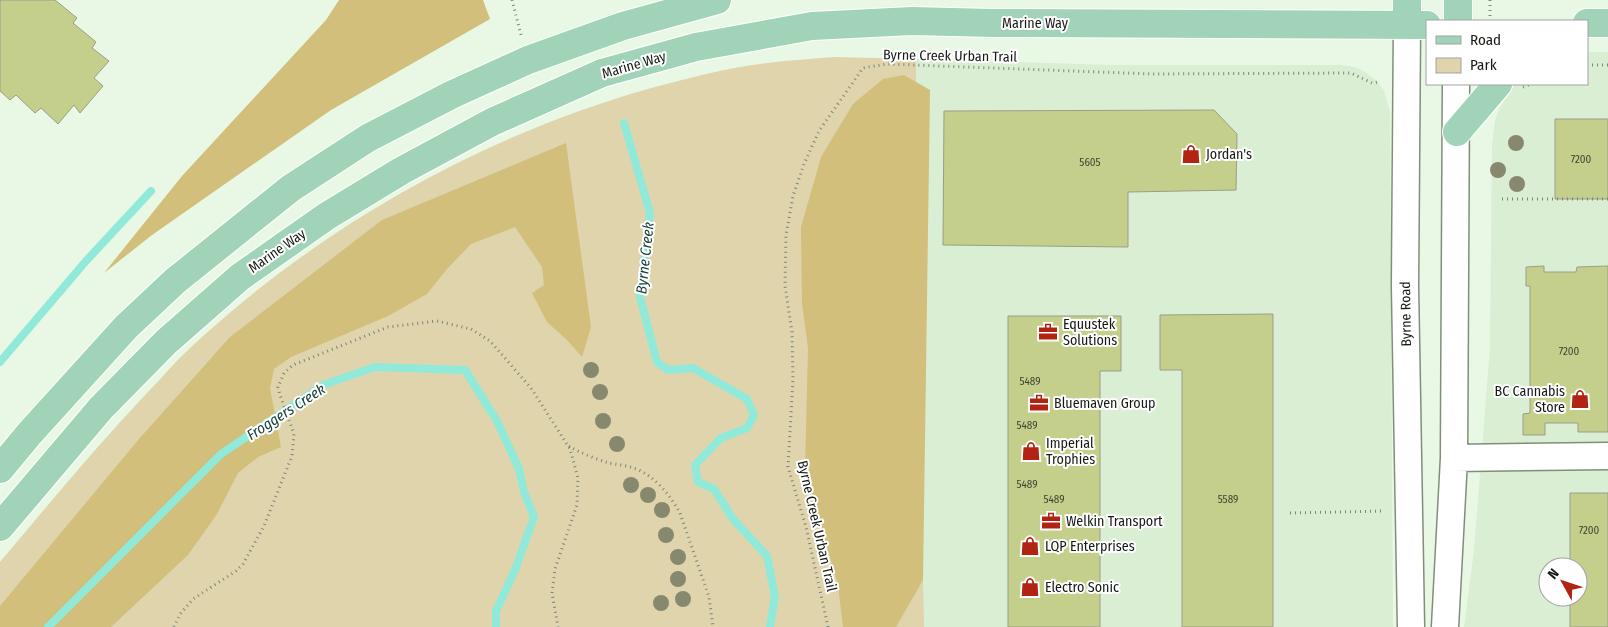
<svg xmlns="http://www.w3.org/2000/svg" width="1608" height="627" viewBox="0 0 1608 627" font-family="'Fira Sans Condensed',sans-serif">
	<rect width="100%" height="100%" fill="#e9f8e4"/>
	<path fill="#daeed3" fill-rule="evenodd" d="M1587,52H1608V627H1464L1474,550L1490,348L1492,144L1495,121L1499,109L1515,84H1587ZM1548,567H1578V597H1548Z
		M916,59L1113,65H1342L1355,67L1365,72L1378,82L1384,91L1390,111L1393,627H918Z"/>
	<path fill="#dfd4ac" d="M834,57L916,59L918,588L923,580L924,627H0V562C48,505 95,448 146,394C160,380 173,364 188,350C319,227 482,135 655,87C692,77 731,67 768,63C790,60 812,59 834,57Z"/>
	<path fill="#d1bf7b" d="M339,0H483L490,19L331,110L152,235L104,273L182,176L326,20Z
		M904,75L930,90L923,580L896,627H843L838,585L805,470L808,348L802,303L801,227L821,157L853,104L883,79Z
		M566,143L591,327L582,357L567,340L547,322L532,293L544,285L542,267L515,227L471,244L447,269L427,294L388,316L291,357L274,369L270,388L281,447L258,457L238,473L217,514L188,555L111,627H0V606L139,439L230,337L382,220Z"/>
	<g fill="none" stroke-linecap="round" stroke-linejoin="round">
		<path stroke="#91ead9" stroke-width="8" d="M624,123L650,213L640,297L657,362L668,370L693,368L747,399L754,415L747,428L721,438L695,465L698,482L714,489L733,519L767,556L775,597L770,627
			M0,362L86,261L151,191
			M48,627L221,454L323,385L375,367L465,370L497,421L519,469L524,492L534,517L515,570L496,611V627"/>
	</g>
	<path fill="#c4cf8c" stroke="#9a9e89" d="M0,0H55L77,18L73,23L96,42L92,48L109,61L94,78L103,86L80,113L74,105L58,124L41,108L35,113L16,95L10,100L0,91Z
		M1214,110L1237,134L1236,190L1128,192V247L943,245L944,111Z
		M1555,119H1608V199H1555Z
		M1544,266V272H1576L1577,267L1608,266V432H1578V423H1545V435H1523V414L1530,413V286H1526V267Z
		M1273,314V627H1182V370H1160V315Z
		M1008,316H1121V371H1100V627H1008Z
		M1570,493H1608V627H1570V597H1578V567H1570Z"/>
	<g fill="none" stroke-linecap="round" stroke-linejoin="round">
		<g stroke="#808e7c" stroke-width="29">
			<path id="minor" d="M1407,25L1405,286L1411,627
				M1454,458L1608,456
				M1445,627L1454,458L1456,84"/>
		</g>
		<g stroke="#fff" stroke-width="30">
			<path id="major" d="M1458,21V0
				M1587,23H1608
				M1407,25V0
				M1457,132L1498,84
				M0,469L29,434L126,327L175,281L291,188L368,138L451,95L528,60L623,26L717,0
				M0,527L101,408L166,342L240,277L327,216L401,171L492,122L602,73L696,47L812,26L912,21L993,23L1427,25"/>
		</g>
		<path stroke="#7c8679" stroke-width="3" stroke-dasharray="1 4" stroke-linecap="butt" d="M512,0L521,35
			M1490,21V0
			M1587,65H1608
			M1523,87L1531,84
			M1502,199H1608
			M569,446C580,453 596,459 609,463C618,465 627,465 636,469C655,476 670,495 680,513L709,597L713,627
			M1290,513L1385,511
			M174,627L180,614L193,599L236,571L243,564L264,526L292,456L294,434L280,395L278,387L284,373L293,365L388,327L437,321L471,329L490,341L531,388L570,449L578,478L577,505L555,569L552,593L558,627
			M828,627L806,527L788,467L793,379L792,332L785,286L786,235L793,196L804,164L819,131L863,68L887,64L1152,74L1351,73L1372,83L1378,82"/>
		<use href="#minor" stroke="#fff" stroke-width="26"/>
		<use href="#major" stroke="#a1d3b8" stroke-width="28"/>
	</g>
	<g fill="#87896f">
		<circle cx="1516" cy="143" r="8"/>
		<circle cx="1498" cy="170" r="8"/>
		<circle cx="1517" cy="184" r="8"/>
		<circle cx="591" cy="370" r="8"/>
		<circle cx="600" cy="392" r="8"/>
		<circle cx="603" cy="421" r="8"/>
		<circle cx="617" cy="444" r="8"/>
		<circle cx="631" cy="485" r="8"/>
		<circle cx="648" cy="495" r="8"/>
		<circle cx="662" cy="510" r="8"/>
		<circle cx="666" cy="535" r="8"/>
		<circle cx="678" cy="557" r="8"/>
		<circle cx="678" cy="579" r="8"/>
		<circle cx="683" cy="599" r="8"/>
		<circle cx="661" cy="603" r="8"/>
	</g>
	<defs>
		<g id="shop-bare" transform="scale(1.5)"><path d="M-5-2.5h2.3a2.7 3.5 0 0 1 5.4 0H5L5.5 6h-11ZM-1.5-2.5h3a1.5 2.3 0 0 0-3 0Z" fill="#b12313" stroke="#fff" stroke-width="2.5" paint-order="stroke"/></g>
		<g id="office-bare" transform="scale(1.5)"><path d="M-6-3h4V-5.5h4V-3h4V5H-6ZM-1-4.5V-3h2v-1.5ZM-6 0V1H6V0Z" fill="#b12313" stroke="#fff" stroke-width="2.5" paint-order="stroke"/></g>
	</defs>
	<g fill-rule="evenodd">
		<use href="#shop-bare" x="1191" y="154"/>
		<use href="#office-bare" x="1048" y="332"/>
		<use href="#shop-bare" x="1580" y="399"/>
		<use href="#office-bare" x="1039" y="403"/>
		<use href="#shop-bare" x="1031" y="451"/>
		<use href="#office-bare" x="1051" y="521"/>
		<use href="#shop-bare" x="1030" y="546"/>
		<use href="#shop-bare" x="1030" y="587"/>
	</g>
	<g text-anchor="middle" dominant-baseline="central" stroke-width="4" stroke-linejoin="round" paint-order="stroke">
		<g font-size="11" fill="#414731">
			<text x="1581" y="159">7200</text>
			<text x="1090" y="162">5605</text>
			<text x="1569" y="351">7200</text>
			<text x="1030" y="381">5489</text>
			<text x="1027" y="425">5489</text>
			<text x="1027" y="484">5489</text>
			<text x="1054" y="499">5489</text>
			<text x="1228" y="499">5589</text>
			<text x="1589" y="530">7200</text>
		</g>
		<g font-size="14" fill="#151a13" stroke="#fff">
			<text x="1035" y="23">Marine Way</text>
			<text transform="translate(950 56) rotate(1)">Byrne Creek Urban Trail</text>
			<text transform="translate(634 65) rotate(-16)">Marine Way</text>
			<text transform="translate(277 251) rotate(-35)">Marine Way</text>
			<text transform="translate(1406 314) rotate(-91)">Byrne Road</text>
			<text transform="translate(817 526) rotate(77)">Byrne Creek Urban Trail</text>
		</g>
		<g font-size="14" fill="#151a13" stroke="#fff" text-anchor="start">
			<text x="1206" y="154">Jordan's</text>
			<text x="1063" y="324">Equustek<tspan x="1063" dy="16">Solutions</tspan></text>
			<text x="1565" y="391" text-anchor="end">BC Cannabis<tspan x="1565" dy="16">Store</tspan></text>
			<text x="1054" y="403">Bluemaven Group</text>
			<text x="1046" y="443">Imperial<tspan x="1046" dy="16">Trophies</tspan></text>
			<text x="1066" y="521">Welkin Transport</text>
			<text x="1045" y="546">LQP Enterprises</text>
			<text x="1045" y="587">Electro Sonic</text>
		</g>
		<g font-size="15" font-style="italic" fill="#1a433c" stroke="#fff">
			<text transform="translate(645 258) rotate(-84)">Byrne Creek</text>
			<text transform="translate(286 412) rotate(-33)">Froggers Creek</text>
		</g>
	</g>
	<rect x="1426" y="20" width="162" height="65" fill="#ffffff" stroke="#a1a3a1"/>
	<rect x="1436" y="36" width="25" height="8" fill="#a1d3b8" stroke="#a1a3a1"/>
	<text x="1470" y="45" font-size="15" fill="#151a13">Road</text>
	<rect x="1436" y="58" width="25" height="15" fill="#dfd4ac" stroke="#a1a3a1"/>
	<text x="1470" y="70" font-size="15" fill="#151a13">Park</text>
	<g transform="translate(1563 582) rotate(310)"><circle r="24" fill="#ffffff" stroke="#a1a3a1"/>
	<path d="M0-4L9 19L0 12L-9 19Z" fill="#b12313"/>
	<text y="-8" font-size="14" font-weight="bold" text-anchor="middle" fill="#151a13">N</text>
	</g>
</svg>
